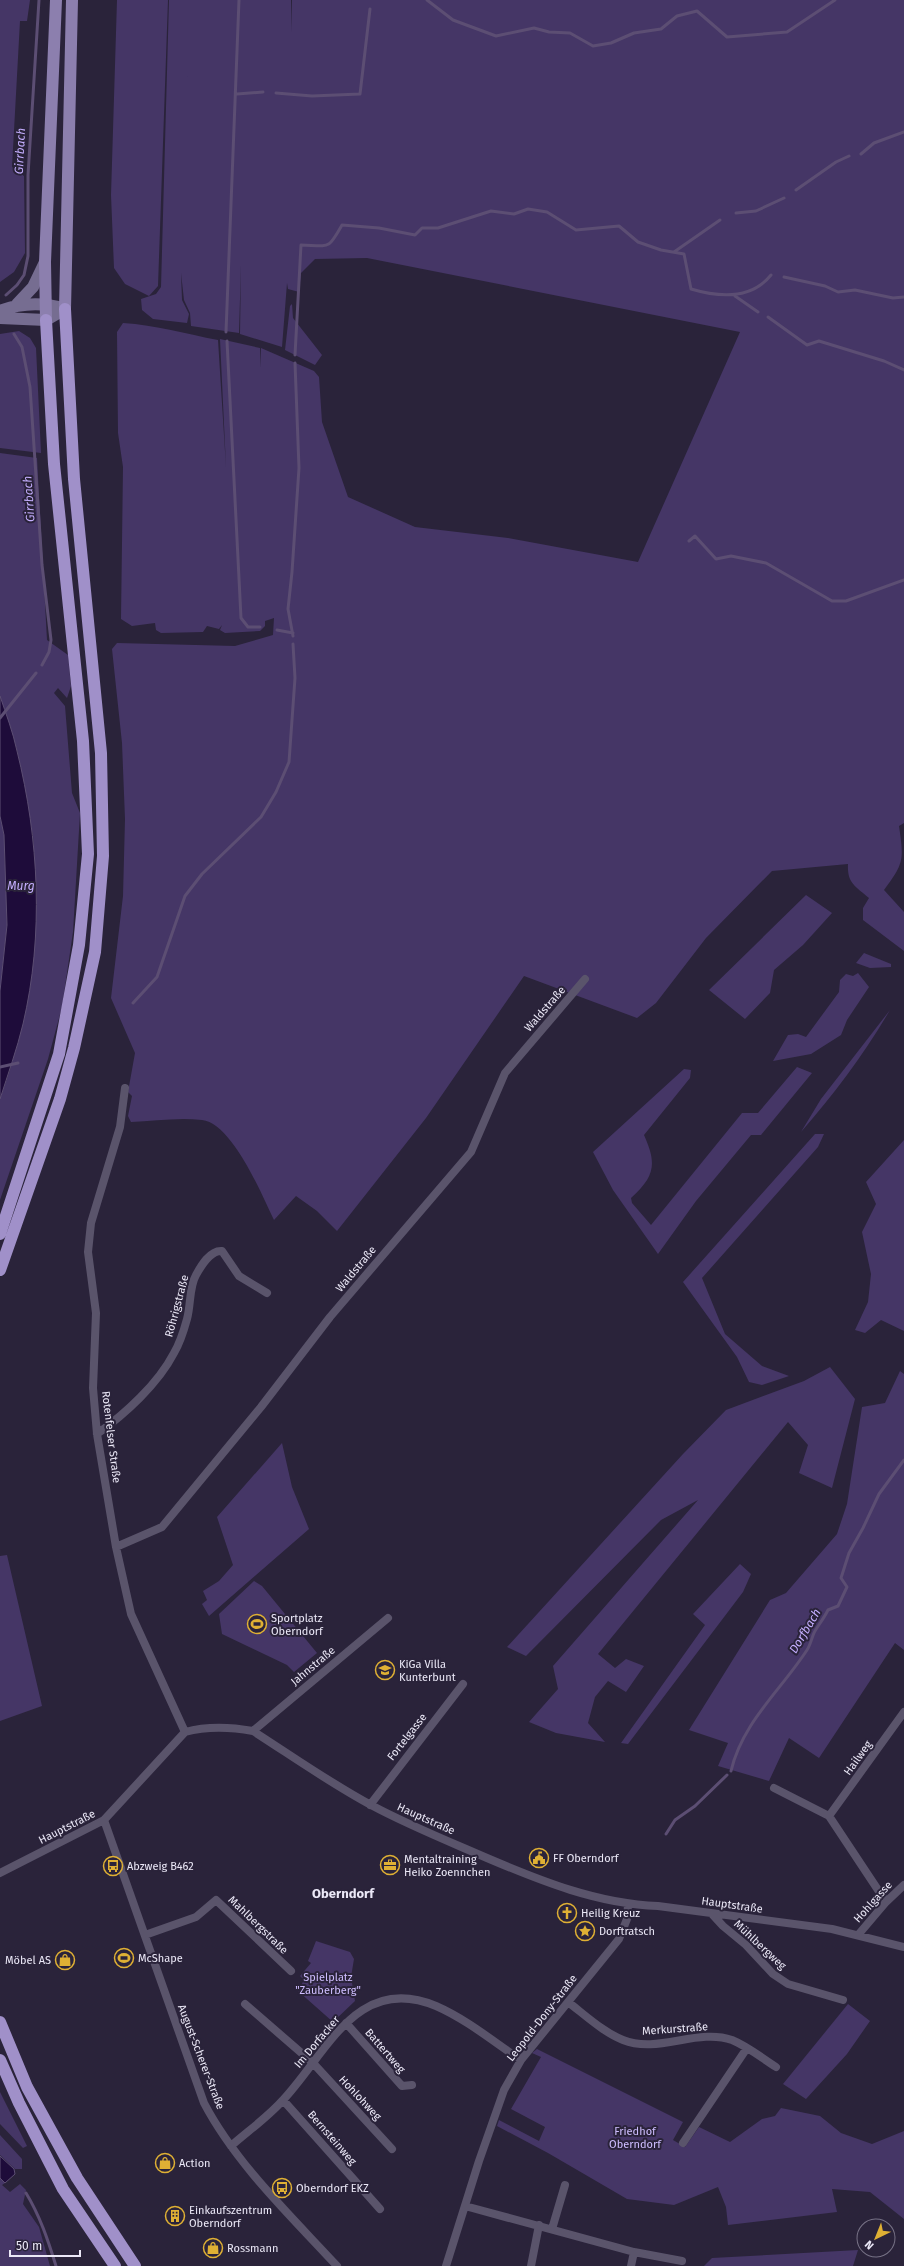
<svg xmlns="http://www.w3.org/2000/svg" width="904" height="2266" viewBox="0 0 904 2266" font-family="'Fira Sans',sans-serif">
	<rect width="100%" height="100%" fill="#2a233a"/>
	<path fill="#453666" d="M0,0H30L27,21H20L12,167L24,176L25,253L14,272L0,282Z
		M117,0H168L158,286L149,296L125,284L114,268L111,195Z
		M169,0H190L187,77L190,0H291V32L292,0H904V823L899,826C904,860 904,863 884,890L904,912V951L863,920V908L869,898C855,886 847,883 848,864L772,871L706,938L656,1003L637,1018L524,976L426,1118L337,1231L317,1211L296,1196L274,1220C262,1195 232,1123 202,1120C179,1117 154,1121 131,1122L128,1116L132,1096L128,1092L135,1053L111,998L123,896L125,819L122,743L112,649L117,643L235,646L273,635L274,618L265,621V626L260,631L225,633L220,630L222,625L219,629L207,626L203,632L161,633L156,630L155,623L132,626L121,619L123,467L118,433L117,332L123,323C156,325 186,334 218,340L226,467L220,339L260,348L261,368V348L314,371L319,377L322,422L348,497L415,527L508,538L638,562L740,332L367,258L315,259L301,273L299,292L288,289L287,283L282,347L240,334L241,265L239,333L191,326L190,313L184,300L181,273L182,300L189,314L187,323L153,319L142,310L141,299L156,294L161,287Z
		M292,304L293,318L322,355L315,365L285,350L290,306Z
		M19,331L30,338L36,348L41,453L0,448V334Z
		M0,453L37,458L47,640L68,655L71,686L67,698L58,688L54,693L65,706L72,793L80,813L73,932L62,1007L48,1059L0,1200V1099L10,1070L32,968L37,898L33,836L17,750L0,696Z
		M0,816L4,835L7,925L0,991Z
		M806,895L832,913L803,945L774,970L770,993L745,1019L709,990Z
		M864,953L891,964V967L870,968L856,963Z
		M858,973L869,987L847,1020L841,1035L811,1054L773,1061L788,1035L798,1034L806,1037L839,992L840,980L846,974L853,976Z
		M890,1010C864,1054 835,1093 801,1132L821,1099Z
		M797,1067L812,1073L761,1135H751L696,1201L658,1254L613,1190L593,1152L684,1069L691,1070L690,1078L644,1135C657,1164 655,1176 631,1198L632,1203L651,1225L742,1113H758Z
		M815,1134H824L818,1147L702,1278L725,1334L762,1366L789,1376L762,1385L749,1382L737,1357L683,1282Z
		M904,1140V1331L881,1320L865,1333L855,1330L868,1302L871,1274L862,1232L876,1204L866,1182Z
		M830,1367L855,1399L832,1488L799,1473L808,1445L788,1422L598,1654L615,1668L626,1659L644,1666L626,1692L608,1681L595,1697L588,1723L605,1742L556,1733L529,1722L558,1689L553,1666L698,1500L661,1520L526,1656L507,1647L683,1454L726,1410L804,1381Z
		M900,1371L904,1374V1650L895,1643L819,1758L789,1738L769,1781L718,1766L728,1743L689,1730L770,1600L786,1593L837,1534L847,1504L862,1407L885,1403Z
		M282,1443L292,1487L309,1529L209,1616L202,1604L207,1600L203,1591L219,1581L233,1565L217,1517Z
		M7,1555L42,1706L0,1721V1556Z
		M740,1564L751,1574L743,1592L628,1744L621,1743L705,1625L693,1614Z
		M254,1581L262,1586L317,1653L294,1672L287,1665L222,1634L219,1614Z
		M316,1941L350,1952L354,1959L351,1977L355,2001L333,2022L298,1991L304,1980L300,1976L311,1963L308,1961Z
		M848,2004L870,2021L847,2054L806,2099L783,2084Z
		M537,2049L683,2122L673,2140L685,2147L699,2127L730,2142L762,2119L775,2116L781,2108L820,2116L841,2133L872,2144L904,2131V2219L870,2192L832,2189L837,2212L728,2225L726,2207L718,2187L674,2205L627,2199L548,2153L497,2126L499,2120L539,2141L545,2127L511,2109L541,2057L532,2053Z
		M0,2092L27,2146L23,2148L0,2124Z
		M0,2135L22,2159V2169H15L0,2155Z
		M0,2178L5,2183L2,2185L10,2192L20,2184L26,2190L23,2204L39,2227L50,2266H0Z
		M858,2250L853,2266H704L712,2258Z"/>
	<path fill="#1e0c3a" stroke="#5c4e73" d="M0,696C6,714 13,732 17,751C39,839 44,935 23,1024C17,1049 8,1074 0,1099V991L7,925L4,835L0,816Z
		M0,2156L14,2169L15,2174L5,2183L0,2178Z"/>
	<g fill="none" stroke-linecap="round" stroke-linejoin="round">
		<path stroke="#5c4e73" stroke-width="3" d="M427,0L453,20L496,36L534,28L549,32L570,33L593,46L611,43L634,33L661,29L677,16L697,11L727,37L787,32L835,0
			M276,93L312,96L360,94L370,9
			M237,94L263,92
			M861,154L874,143L904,132
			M796,190L836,162L849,156
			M736,213L756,211L784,198
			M674,252L720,220
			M784,277L825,286L838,292L855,290L893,298L904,297
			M6,295L17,285L24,275L28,256V175L39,0
			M735,296L758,312
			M768,317L807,345L819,341L884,361L904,370
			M226,332L239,0
			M14,334L22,347L30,387L42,565L51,640L49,652L42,665
			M227,341L241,618L248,627H260
			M295,355L301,245C330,246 328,250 342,225L379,228L415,235L422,228H438L491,211L514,214L528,209L547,212L576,230L619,226L638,242L661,250L684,254L691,289C718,297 751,300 771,275
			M689,541L695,536L716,559L731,556L766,563L832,601H846L904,580
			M277,630L293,633
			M293,636L288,609L292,572L299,468L295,363
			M0,718L36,673
			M133,1003L157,977L185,896L202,874L261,817L276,792L289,762L295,678L293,644
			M0,1067L18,1063
			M731,1771C742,1723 781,1690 807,1650C811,1644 812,1636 815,1631C820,1623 824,1618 828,1610L838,1606L847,1587L841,1578L849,1553L863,1528L879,1494L904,1460
			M666,1834L675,1820L695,1806L727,1775
			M26,2193C40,2216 48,2240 56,2266"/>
		<path stroke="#5a546b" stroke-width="8" d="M125,1088L120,1127L91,1223L88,1252L96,1313L93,1388L97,1434L116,1547L131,1614L185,1732
			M97,1434C125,1414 158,1384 174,1353C180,1343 184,1330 187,1319C191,1305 189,1287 196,1275C201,1266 210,1250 222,1251L239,1276L267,1293
			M116,1547L162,1527L261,1407L330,1317L471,1152L505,1073L585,979
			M253,1731L388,1618
			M774,1788L829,1816
			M370,1805L463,1684
			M104,1820L204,2103C236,2164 291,2216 337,2266
			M0,1873L104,1820L185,1732C207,1726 231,1727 253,1731C292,1756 330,1783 371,1805C408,1825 448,1841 487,1858C541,1881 598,1904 658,1906L832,1929L904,1947
			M886,1902L829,1816L904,1712
			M712,1914L723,1926L746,1945L773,1974L788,1984L843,2000
			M145,1935L196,1917L216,1900L291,1971
			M858,1935L886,1902L904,1885
			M568,2002C585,2015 603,2032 623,2040C658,2054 697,2028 732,2040C747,2046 762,2058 776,2067
			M245,2004L313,2063L392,2149
			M346,2023L402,2086L412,2085
			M283,2100L380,2209
			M683,2143L747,2048
			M231,2146C248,2131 268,2117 283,2100C327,2053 357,1973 436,2006C466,2019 494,2042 521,2060
			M465,2206L634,2252L682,2261
			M552,2229L565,2185
			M446,2266L479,2161L504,2090L521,2060L619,1939L627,1919L628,1905
			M531,2266L539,2225
			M631,2266L634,2252"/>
		<path stroke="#766d91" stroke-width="12" d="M17,304L33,287L45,262
			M0,311C21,303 43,302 65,309
			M0,318L46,320L65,309"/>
		<path stroke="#8c7fae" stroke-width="12" d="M65,309L72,0
			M46,320L45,262L56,0"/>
		<path stroke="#a090c9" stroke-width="12" d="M0,1234L59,1054L79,945L88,854L83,741L54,464L46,320
			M0,1270L60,1099L74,1048L95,952L103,856L101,753L74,479L65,309
			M0,2022L27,2087L77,2178L135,2266
			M0,2060L19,2103L63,2189L115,2266"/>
	</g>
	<defs>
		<g id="stadium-ring" transform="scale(1)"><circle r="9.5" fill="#2a233a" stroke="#dfb034" stroke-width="1.5"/><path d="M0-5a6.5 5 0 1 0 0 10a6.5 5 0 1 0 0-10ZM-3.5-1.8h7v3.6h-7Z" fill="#dfb034"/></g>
		<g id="school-ring" transform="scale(1)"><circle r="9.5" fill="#2a233a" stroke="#dfb034" stroke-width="1.5"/><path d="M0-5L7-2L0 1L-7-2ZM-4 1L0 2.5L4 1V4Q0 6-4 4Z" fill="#dfb034"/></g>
		<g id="civic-ring" transform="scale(1)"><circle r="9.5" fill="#2a233a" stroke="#dfb034" stroke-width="1.5"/><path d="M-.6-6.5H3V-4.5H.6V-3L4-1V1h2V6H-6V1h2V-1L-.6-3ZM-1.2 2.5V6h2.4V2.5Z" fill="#dfb034"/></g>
		<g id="office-ring" transform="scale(1)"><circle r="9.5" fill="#2a233a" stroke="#dfb034" stroke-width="1.5"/><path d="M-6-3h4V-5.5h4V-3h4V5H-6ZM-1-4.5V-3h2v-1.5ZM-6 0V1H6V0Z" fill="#dfb034"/></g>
		<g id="bus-ring" transform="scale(1)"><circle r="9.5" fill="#2a233a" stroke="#dfb034" stroke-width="1.5"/><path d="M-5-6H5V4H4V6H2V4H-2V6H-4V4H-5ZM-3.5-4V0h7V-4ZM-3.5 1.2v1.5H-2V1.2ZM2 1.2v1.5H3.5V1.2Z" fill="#dfb034"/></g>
		<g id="church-ring" transform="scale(1)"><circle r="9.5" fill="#2a233a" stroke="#dfb034" stroke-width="1.5"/><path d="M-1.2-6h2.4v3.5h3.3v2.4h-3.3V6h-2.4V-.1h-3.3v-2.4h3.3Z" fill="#dfb034"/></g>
		<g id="sight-ring" transform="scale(1)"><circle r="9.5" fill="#2a233a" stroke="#dfb034" stroke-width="1.5"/><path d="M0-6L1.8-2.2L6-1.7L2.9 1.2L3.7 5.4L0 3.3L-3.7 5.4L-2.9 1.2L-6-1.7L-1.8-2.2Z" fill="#dfb034"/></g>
		<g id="shop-ring" transform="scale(1)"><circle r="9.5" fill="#2a233a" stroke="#dfb034" stroke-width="1.5"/><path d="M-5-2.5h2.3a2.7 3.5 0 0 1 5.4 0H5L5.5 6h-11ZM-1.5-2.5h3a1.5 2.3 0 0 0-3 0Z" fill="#dfb034"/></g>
		<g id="building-ring" transform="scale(1)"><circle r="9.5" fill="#2a233a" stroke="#dfb034" stroke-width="1.5"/><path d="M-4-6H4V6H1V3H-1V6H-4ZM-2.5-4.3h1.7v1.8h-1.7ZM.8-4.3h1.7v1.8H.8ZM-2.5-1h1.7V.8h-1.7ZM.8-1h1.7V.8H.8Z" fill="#dfb034"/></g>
	</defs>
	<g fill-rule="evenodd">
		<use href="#stadium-ring" x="257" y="1624"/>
		<use href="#school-ring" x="385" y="1670"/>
		<use href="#civic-ring" x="539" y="1858"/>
		<use href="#office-ring" x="390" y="1865"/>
		<use href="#bus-ring" x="113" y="1866"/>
		<use href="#church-ring" x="567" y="1913"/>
		<use href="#sight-ring" x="585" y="1931"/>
		<use href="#stadium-ring" x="124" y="1958"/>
		<use href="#shop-ring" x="65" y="1960"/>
		<use href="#shop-ring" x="165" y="2163"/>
		<use href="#bus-ring" x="282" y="2188"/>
		<use href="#building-ring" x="175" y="2216"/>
		<use href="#shop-ring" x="213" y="2248"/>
	</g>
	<g text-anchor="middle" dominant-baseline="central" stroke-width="4" stroke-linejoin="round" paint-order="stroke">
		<g font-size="11" fill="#ebe8f7" stroke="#2a233a">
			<text transform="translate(545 1009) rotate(-49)">Waldstraße</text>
			<text transform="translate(356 1269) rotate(-50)">Waldstraße</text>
			<text transform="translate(177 1306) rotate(-75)">Röhrigstraße</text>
			<text transform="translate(111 1437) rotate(83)">Rotenfelser Straße</text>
			<text transform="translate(313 1666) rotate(-40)">Jahnstraße</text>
			<text transform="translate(407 1737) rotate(-52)">Fortelgasse</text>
			<text transform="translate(858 1758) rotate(-54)">Hailweg</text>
			<text transform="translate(426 1819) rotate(24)">Hauptstraße</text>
			<text transform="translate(67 1827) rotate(-27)">Hauptstraße</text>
			<text transform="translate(873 1902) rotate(-48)">Hohlgasse</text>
			<text transform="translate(732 1905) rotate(8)">Hauptstraße</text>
			<text transform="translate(258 1925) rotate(44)">Mahlbergstraße</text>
			<text transform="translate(760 1945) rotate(43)">Mühlbergweg</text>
			<text transform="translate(542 2018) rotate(-52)">Leopold-Dony-Straße</text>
			<text transform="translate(675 2029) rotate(-4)">Merkurstraße</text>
			<text transform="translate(317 2042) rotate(-50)">Im Dorfacker</text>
			<text transform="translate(385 2051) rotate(49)">Battertweg</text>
			<text transform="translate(201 2057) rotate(69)">August-Scherer-Straße</text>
			<text transform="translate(360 2098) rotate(47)">Hohlohweg</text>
			<text transform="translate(332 2138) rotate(49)">Bernsteinweg</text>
		</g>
		<g font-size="11" fill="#ebe8f7" stroke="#2a233a" text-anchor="start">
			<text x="271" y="1618">Sportplatz<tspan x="271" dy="13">Oberndorf</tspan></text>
			<text x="399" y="1664">KiGa Villa<tspan x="399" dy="13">Kunterbunt</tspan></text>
			<text x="553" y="1858">FF Oberndorf</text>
			<text x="404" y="1859">Mentaltraining<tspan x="404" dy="13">Heiko Zoennchen</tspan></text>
			<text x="127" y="1866">Abzweig B462</text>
			<text x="581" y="1913">Heilig Kreuz</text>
			<text x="599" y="1931">Dorftratsch</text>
			<text x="138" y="1958">McShape</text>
			<text x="51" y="1960" text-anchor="end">Möbel AS</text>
			<text x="179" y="2163">Action</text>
			<text x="296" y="2188">Oberndorf EKZ</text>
			<text x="189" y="2210">Einkaufszentrum<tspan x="189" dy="13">Oberndorf</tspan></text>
			<text x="227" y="2248">Rossmann</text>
		</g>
		<g font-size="11" fill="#cfbeff" stroke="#2a233a">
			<text x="328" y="1977">Spielplatz<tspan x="328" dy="13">"Zauberberg"</tspan></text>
			<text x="635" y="2131">Friedhof<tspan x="635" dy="13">Oberndorf</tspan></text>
		</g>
		<g font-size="12" font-style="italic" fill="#c5afff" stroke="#2a233a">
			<text transform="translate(20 151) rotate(-87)">Girrbach</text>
			<text transform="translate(29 499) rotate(-94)">Girrbach</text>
			<text x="21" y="886">Murg</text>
			<text transform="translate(805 1631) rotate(-59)">Dorfbach</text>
		</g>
		<g font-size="13" font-weight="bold" fill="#ebe8f7" stroke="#2a233a">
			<text x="343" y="1893">Oberndorf</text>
		</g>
	</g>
	<g transform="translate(876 2238) rotate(223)"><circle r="19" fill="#2a233a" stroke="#777286"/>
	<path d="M0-3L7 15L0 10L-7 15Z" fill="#dfb034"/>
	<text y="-6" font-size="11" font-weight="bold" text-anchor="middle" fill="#ebe8f7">N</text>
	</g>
	<path d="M10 2250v6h70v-6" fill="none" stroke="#ebe8f7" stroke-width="2"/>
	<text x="16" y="2250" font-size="12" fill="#ebe8f7" stroke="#2a233a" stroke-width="3" paint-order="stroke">50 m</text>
</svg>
